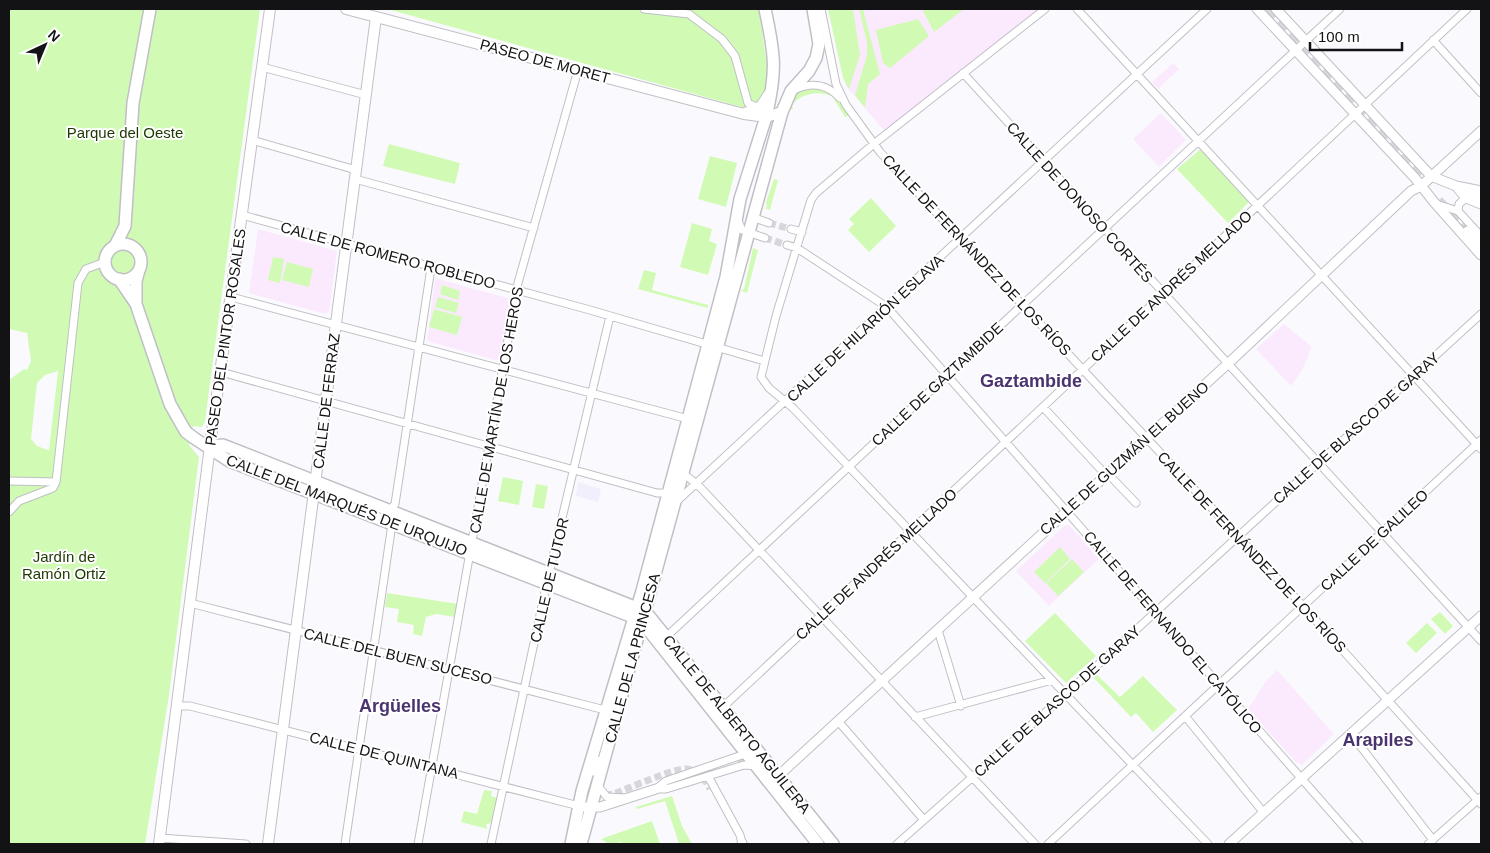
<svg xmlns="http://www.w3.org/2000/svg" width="1490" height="853" viewBox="0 0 1490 853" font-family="Arial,sans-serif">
	<rect width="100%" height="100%" fill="#fafafe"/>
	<path fill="#f1effc" d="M578,482L601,489L598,502L576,496Z"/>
	<path fill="#fbeafd" d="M828,9H1045L887,134L846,86Z
		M1173,63L1179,69L1158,89L1152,82Z
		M1161,113L1186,140L1159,167L1133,139Z
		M258,229L337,251L329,312L325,314L249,293Z
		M435,278L511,299L499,361L427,341Z
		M1284,324L1312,347L1302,370L1291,386L1256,349Z
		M1065,525H1069L1099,559L1049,606L1016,571Z
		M1277,670L1334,734L1302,765L1295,761L1248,709L1266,681Z"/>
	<path fill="#d1fbb4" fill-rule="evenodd" d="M9,9H260L205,421L202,427L193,426L189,445L199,457L169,695L145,844H9V380L24,369L27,370L31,361L27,333L9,329ZM58,371L49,450H48L37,446L31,439L37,383L45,375Z
		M387,9H759L768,73L765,98L749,109Z
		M828,9H853L860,55L849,89L843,78Z
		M859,9H863L880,74L868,84L865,108L855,95L867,55V42Z
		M922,9H964L934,32Z
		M918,19L929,36L890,68L883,63L876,30Z
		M815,87C827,91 847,101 848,116L845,117L832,96C817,90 802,94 792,104L793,109L787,110L797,92Z
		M389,144L460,163L455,184L383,166Z
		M1203,147L1251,200L1228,223L1177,169Z
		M710,156L737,163L726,207L698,199Z
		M774,179L778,180L770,210L764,208L767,207L766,202Z
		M871,198L896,226L869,252L848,230L854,224L849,219Z
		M692,223L712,229L709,241L717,244L708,275L680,267Z
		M753,248L758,250L747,293L741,291L744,289Z
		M273,257L284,259L280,283L268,280Z
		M287,262L313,269L309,287L282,280Z
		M644,270L656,273L652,290L708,305V308L638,289Z
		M442,285L460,291L458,300L440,294Z
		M438,297L459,303L456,313L435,307Z
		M434,309L462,317L457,335L429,327Z
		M503,477L523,481L519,505L498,501Z
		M536,484L548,486L544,509L532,507Z
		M1060,547L1070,559L1045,583L1034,572Z
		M1072,559L1084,572L1058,596L1046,583Z
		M387,593L458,604L455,617L436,614L426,617L422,636L413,634L414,625L397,622L399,609L385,607Z
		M1440,612L1453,626L1445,634L1431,619Z
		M1055,613L1096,656L1066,683L1025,641Z
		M1427,623L1437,633L1416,653L1406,643Z
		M1096,674L1120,697L1143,676L1177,710L1153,732L1136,713L1131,717L1093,677Z
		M484,790L492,791L491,796L497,798L492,823L486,824L487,829L461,822L464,811L477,814Z
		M672,796L682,826L692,844H679L665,801L637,809L636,807Z
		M652,821L660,844H627L618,842L617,844H609L601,839Z"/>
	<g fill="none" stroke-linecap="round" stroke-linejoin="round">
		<path stroke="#d7d7db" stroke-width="7" stroke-dasharray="7 3.5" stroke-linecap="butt" d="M769,223L791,229
			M765,238L787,245
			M738,761L752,763
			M594,772L591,781L593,789L604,795L614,794C627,789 677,767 687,769C699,771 705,779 710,789"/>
		<path stroke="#d7d7db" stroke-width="11" stroke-dasharray="11 5.5" stroke-linecap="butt" d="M1268,9L1403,155L1434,181
			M1438,201L1468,232"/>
		<g stroke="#c0bfc5" stroke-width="9">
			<path id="minor" d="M644,9L689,14L722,39L735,56L748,103L758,108
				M821,9L836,84L846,105L880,152L1303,606L1481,804
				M1045,9L875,143L816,193L811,200L776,316L761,377L769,388L793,408L1208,844
				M1077,9L1481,449
				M1433,40L1481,93
				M262,67L366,95
				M963,73L1481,641
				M796,89C813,82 827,84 840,98
				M252,140L356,170
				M355,179L534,228
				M1466,198L1459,204L1458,211L1481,236
				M1436,204L1458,211
				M242,215L590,310L764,361
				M752,217L769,223
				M738,221L742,230L765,238
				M791,229L802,232
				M787,245L797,248L887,307L1359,844
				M231,297L692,420
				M221,372L657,493H668
				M1043,407L1106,475L1112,478L1136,503
				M681,472L697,484L1035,844
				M9,481L56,482
				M675,503L1207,9
				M389,511L395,504L431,268
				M9,512L19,501L53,488L56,482L78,283L86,269L105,262
				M190,603L605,710
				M938,630L961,706
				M666,637L1340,9
				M177,706H190L579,806
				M722,708L1467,9
				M1185,716L1264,813
				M915,717L1052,680
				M838,721L924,820
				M1351,734L1433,840
				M594,772L597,760
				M708,776L740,835L742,843
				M598,786L607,797L625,798
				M656,789L666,781L745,754L748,756
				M657,789H666L744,765L757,766
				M160,838L246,844
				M345,844L392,524
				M418,844L518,283L578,70
				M491,844L549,573L610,316
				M897,844L1066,694L1481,314
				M1048,844L1481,440
				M1428,844L1481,797"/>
		</g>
		<g stroke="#c0bfc5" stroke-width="11">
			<path id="tertiary" d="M1257,9L1415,178L1434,202L1481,255
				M1276,9L1431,176L1456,186L1481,191
				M1456,186L1466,198L1481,204
				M777,777L1234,358L1411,191L1421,186L1481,131
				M586,807H600L656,789
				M742,843V844
				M1229,844L1481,616"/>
		</g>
		<g stroke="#c0bfc5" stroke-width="12">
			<path id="secondary" d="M346,9L744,114L766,117L782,112
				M745,113L761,106L769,94
				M159,844L210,446L270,9
				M268,844L376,17"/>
		</g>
		<g stroke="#c0bfc5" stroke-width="14">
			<path id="primary" d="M1473,195L1481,197
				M1468,232L1481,246
				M105 262a18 18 0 1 1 36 0a18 18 0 1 1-36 0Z
				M115,246L125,226L133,103L150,9
				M119,279L136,304L170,404L179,420L186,432L194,438L229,461L633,617L650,632L818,844
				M136,304V281L139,270
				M210,446L223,445L645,611L833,844
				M571,844L582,791L642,591L726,277L740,199L766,117
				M581,844L782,112"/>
		</g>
		<g stroke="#c0bfc5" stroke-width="14">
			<path id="trunk" d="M765,9C775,55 777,71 766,117
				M782,112L791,91L809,71L816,58L819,44L813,9"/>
		</g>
		<use href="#minor" stroke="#fff" stroke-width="7"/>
		<use href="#tertiary" stroke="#fff" stroke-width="9"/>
		<use href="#secondary" stroke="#fff" stroke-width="10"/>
		<use href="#primary" stroke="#fff" stroke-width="11"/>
		<use href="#trunk" stroke="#fff" stroke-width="11"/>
	</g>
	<g text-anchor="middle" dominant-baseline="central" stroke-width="4" stroke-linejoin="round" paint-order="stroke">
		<g font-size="15" fill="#131315" stroke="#fff">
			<text transform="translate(545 61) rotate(15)">PASEO DE MORET</text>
			<text transform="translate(1080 202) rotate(48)">CALLE DE DONOSO CORTÉS</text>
			<text transform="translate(388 255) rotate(15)">CALLE DE ROMERO ROBLEDO</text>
			<text transform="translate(977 255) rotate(47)">CALLE DE FERNÁNDEZ DE LOS RÍOS</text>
			<text transform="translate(1171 286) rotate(-43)">CALLE DE ANDRÉS MELLADO</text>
			<text transform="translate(865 328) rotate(-43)">CALLE DE HILARIÓN ESLAVA</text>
			<text transform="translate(225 337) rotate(-82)">PASEO DEL PINTOR ROSALES</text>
			<text transform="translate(937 384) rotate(-43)">CALLE DE GAZTAMBIDE</text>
			<text transform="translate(326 401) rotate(-83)">CALLE DE FERRAZ</text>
			<text transform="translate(496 410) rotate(-80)">CALLE DE MARTÍN DE LOS HEROS</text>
			<text transform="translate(1356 428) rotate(-42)">CALLE DE BLASCO DE GARAY</text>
			<text transform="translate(1124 458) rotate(-42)">CALLE DE GUZMÁN EL BUENO</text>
			<text transform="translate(347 505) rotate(21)">CALLE DEL MARQUÉS DE URQUIJO</text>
			<text transform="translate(1374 540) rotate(-43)">CALLE DE GALILEO</text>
			<text transform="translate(1252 552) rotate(47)">CALLE DE FERNÁNDEZ DE LOS RÍOS</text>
			<text transform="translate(876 564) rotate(-43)">CALLE DE ANDRÉS MELLADO</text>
			<text transform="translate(549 580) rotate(-77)">CALLE DE TUTOR</text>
			<text transform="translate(1173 632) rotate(49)">CALLE DE FERNANDO EL CATÓLICO</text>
			<text transform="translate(398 656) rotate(14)">CALLE DEL BUEN SUCESO</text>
			<text transform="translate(632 658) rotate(-75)">CALLE DE LA PRINCESA</text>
			<text transform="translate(1057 701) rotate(-42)">CALLE DE BLASCO DE GARAY</text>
			<text transform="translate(737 724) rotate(51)">CALLE DE ALBERTO AGUILERA</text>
			<text transform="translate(384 755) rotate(14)">CALLE DE QUINTANA</text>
		</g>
		<g font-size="15" fill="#1c3800" stroke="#fff">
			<text x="125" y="132">Parque del Oeste</text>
			<text x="64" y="556">Jardín de<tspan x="64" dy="17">Ramón Ortiz</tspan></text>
		</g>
		<g font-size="18" font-weight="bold" fill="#4a336e" stroke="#fff">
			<text x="1031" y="381">Gaztambide</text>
			<text x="400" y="706">Argüelles</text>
			<text x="1378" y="740">Arapiles</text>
		</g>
	</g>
	<rect width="1490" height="853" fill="none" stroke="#131315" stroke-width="20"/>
	<g transform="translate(45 45) rotate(44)" stroke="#ffffff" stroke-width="4" paint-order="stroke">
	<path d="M0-4L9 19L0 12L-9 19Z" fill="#131315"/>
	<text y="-8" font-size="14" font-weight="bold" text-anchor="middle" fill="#131315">N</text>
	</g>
	<path d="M1310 42v8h92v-8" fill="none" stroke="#131315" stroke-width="2.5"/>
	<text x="1318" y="42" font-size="15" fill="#131315" stroke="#ffffff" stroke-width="4" paint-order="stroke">100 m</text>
</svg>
